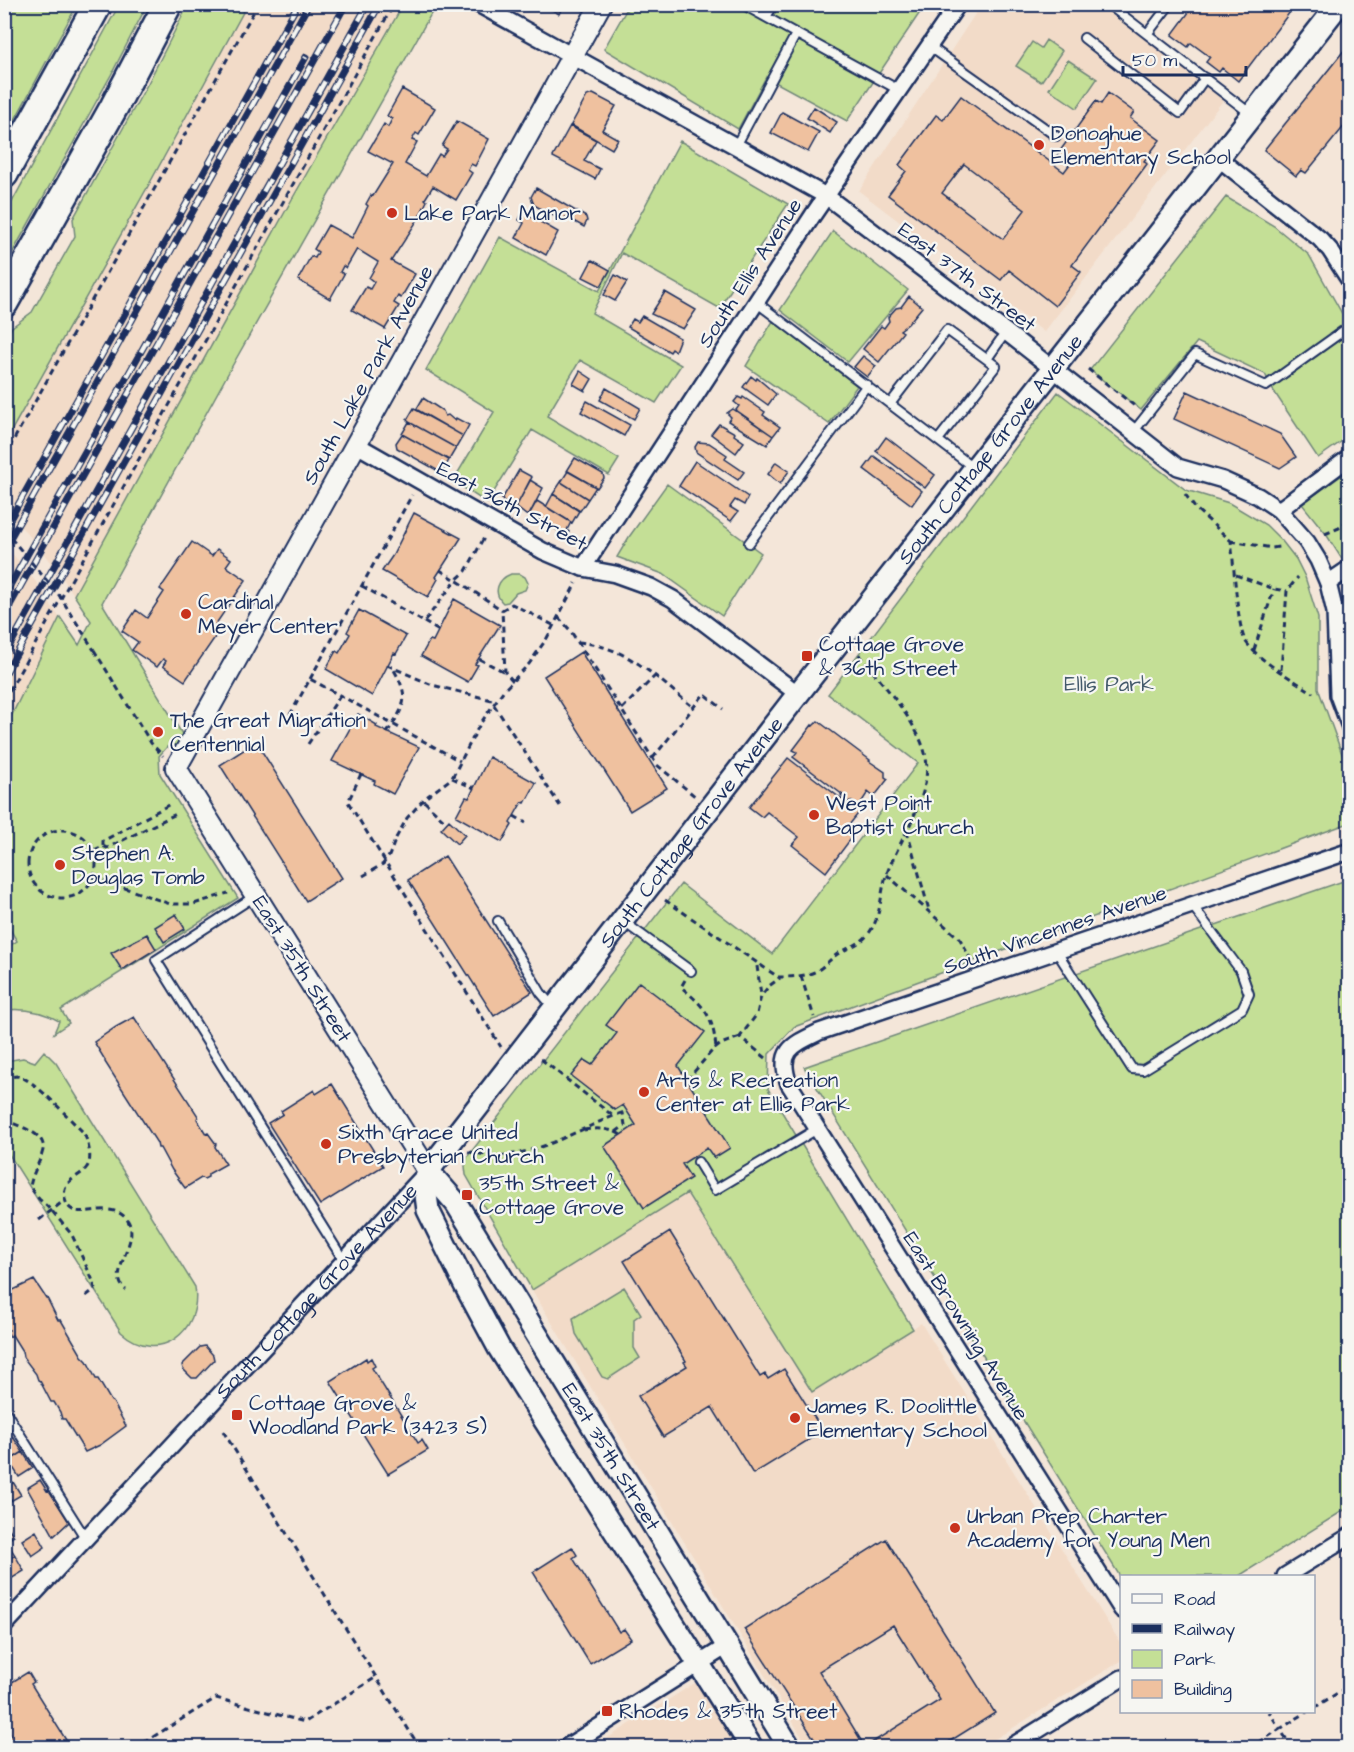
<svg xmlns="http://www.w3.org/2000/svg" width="1354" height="1752" viewBox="0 0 1354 1752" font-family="'Architects Daughter',sans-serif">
	<rect width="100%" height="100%" fill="#f4e6d9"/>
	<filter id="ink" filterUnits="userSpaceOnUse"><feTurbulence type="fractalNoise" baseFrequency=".0167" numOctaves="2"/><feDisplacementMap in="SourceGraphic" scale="12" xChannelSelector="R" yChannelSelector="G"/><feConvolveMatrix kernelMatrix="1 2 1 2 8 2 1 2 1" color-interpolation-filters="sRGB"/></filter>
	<g filter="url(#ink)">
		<path fill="#f2dbc8" d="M247,5H436L236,359L91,621L62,577L27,533L5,511V442L152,179Z
			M981,5H1102L1225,98L1044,332L859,191Z
			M5,545L36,582L78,646L5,773Z
			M687,1193L812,1392L921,1323L1121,1644V1661L982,1747H808L532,1290Z
			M698,1681L739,1747L592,1748Z"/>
		<path fill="#c4df96" stroke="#70877a" stroke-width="1.5" d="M5,4L77,5L5,138L4,5Z
			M119,5H147L111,75L5,266V215Z
			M188,5H247L152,179L5,442V341L12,327L32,312L75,236L73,219L148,83Z
			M403,5H436L236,359L102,603L187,742L167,747L159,756L160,774L238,898L61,1010L69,1023L54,1033L59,1021C42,1011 25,1008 5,1010V949L17,941L5,921L4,731L60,617L79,645L91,621L74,595L291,201Z
			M629,5H925L847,121L766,77L738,129L604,49Z
			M1046,40L1062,51L1041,82L1016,66L1032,42L1041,48Z
			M1068,60L1097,79L1077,108L1049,89Z
			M680,141L788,204L719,308L622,253L592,313L681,365L656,403L580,360L547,416L619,459L609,475L532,430L487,503L453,481L494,412L426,370L500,237L599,291Z
			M1226,197L1274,226L1309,255L1349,326V436L1318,458L1273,390L1265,374L1197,342L1141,410L1090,370Z
			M833,231L908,290L848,362L780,310Z
			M773,321L857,386L829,424L746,366Z
			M1058,392L1186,490L1229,503L1266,525L1282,541L1296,559L1305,577L1318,618V688L1349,773V823L794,1027L769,1054L768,1089L913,1329L812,1392L687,1193L532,1290L466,1175L465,1166L467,1157L681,884L772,954L918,763L828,694Z
			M1349,470V556L1343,561L1326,534L1302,504Z
			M667,484L761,553L722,616L663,574L617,557L629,537Z
			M511,574H520L525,577L528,583L525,590L516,593L508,602L503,603C492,592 498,579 511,574Z
			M1349,879V1507L1239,1576H1122L1121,1578L804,1067Z
			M44,1051L56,1063L195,1287C202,1333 158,1365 121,1332L5,1148V1059L6,1061L23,1058L35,1062Z
			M624,1287L641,1314L634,1319V1348L640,1358L608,1379L602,1377L576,1334L573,1318Z"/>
		<path fill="#efc19f" stroke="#1b2f5e" stroke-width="1.5" fill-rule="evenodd" d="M542,4H564L559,14Z
			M1195,4H1296L1238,81L1222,68L1219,72L1206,62L1210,57L1191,43L1188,47L1172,35Z
			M1350,43V119L1306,173L1301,170L1296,176L1264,150Z
			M402,89L435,108L419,135L416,133L412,140L417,142L405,164L426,176L439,154L442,156L447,149L442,146L457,121L489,139L475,166L471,164L468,170L472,173L456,200L433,186L425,199L427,201L417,221L391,261L415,274L401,298L398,296L394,303L399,306L385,329L352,310L366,287L370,289L374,282L369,278L378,262L357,249L346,268L343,266L340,272L344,274L330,299L298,280L311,256L315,258L318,252L314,249L328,225L352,238L368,206L366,204L371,195L373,196L393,164L368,151L384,124L388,127L392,119L387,116Z
			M1108,93L1134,112L1130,118L1160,140L1144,161L1147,164L1072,265L1081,272L1055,306L1009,270L1001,280L888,195L906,171L899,165L936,115L943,120L961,96L1064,172L1070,164L1057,155L1096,101L1101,104ZM964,164L1025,210L1003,239L942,193Z
			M593,94L616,106L602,130L618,139L612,149L571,125L587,96Z
			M814,107L837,122L830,133L807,118Z
			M782,112L819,132L808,152L771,133Z
			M570,126L596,140L584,161L600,169L595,179L553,157Z
			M536,188L586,217L587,221L584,227L566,217L563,221L534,205L531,197Z
			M523,212L558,232L546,255L516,238L524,223L519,220Z
			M592,260L610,270L601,286L583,277Z
			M615,275L627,282L615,301L604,295Z
			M665,292L696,310L683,329L651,314Z
			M909,296L922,307L908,324L900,330L903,332L879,362L863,349L881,326L884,328L889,321L888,317L896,308L901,307Z
			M642,316L680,338L675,351L672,349L670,352L628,327L633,319L638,322Z
			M863,356L876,366L867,377L854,367Z
			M580,371L592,379L585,391L573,384Z
			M751,376L756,380L757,378L776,394L768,405L743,387Z
			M606,388L640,408L634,419L600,400Z
			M1187,391L1280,434L1296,457L1280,468L1174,419Z
			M738,397L742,399L743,397L765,412L763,415L780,427L773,436L736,410L739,406L734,402Z
			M423,398L443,411L445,416L448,415L455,421L456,418L469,425L463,436L416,410Z
			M587,401L630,425L624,436L581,412Z
			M414,408L463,436L456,448L409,422L407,420Z
			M733,409L773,436L767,445L728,421L731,417L727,413Z
			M409,422L456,448L449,460L402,434Z
			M719,424L735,433L734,435L744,442L736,453L711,434Z
			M402,434L449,460L442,473L397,448L396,443Z
			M886,437L935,475L925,488L876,451Z
			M698,442L709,443L727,455L725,459L744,472L738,480L696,452L695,447Z
			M874,456L922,491L912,505L864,469Z
			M575,458L603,474L604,478L597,488L567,471Z
			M695,461L748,497L744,505L735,500L730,507L738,512L731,521L679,486Z
			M776,462L789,471L780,484L768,474Z
			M519,470L532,477L516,507L503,502L502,499Z
			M568,471L596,487L588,499L561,482Z
			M530,480L543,488L529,515H526L516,507Z
			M561,482L588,499L580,511L553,494Z
			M553,494L579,511L572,523L546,507Z
			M537,501L571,522L567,530L569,532L567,536L563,537L559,531L549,525L545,526L541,520L529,515Z
			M414,513L461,538L436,577L438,579L428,597L382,571L393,555Z
			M192,542L212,556L217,549L231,559L226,566L246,580L213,628L220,630L185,681L163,666L166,661L163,659L157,667L132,650L138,642L122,631L136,610L147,618L164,592L160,589Z
			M454,599L500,625L475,664L478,665L468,682L421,656L430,640L433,641Z
			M359,610L406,636L396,654L394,653L372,696L326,669L336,651L339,653L350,634L347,632Z
			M581,652L667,788L630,811L544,676Z
			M358,714L377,725L376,727L419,747L393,794L374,784L375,781L332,761Z
			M818,721L870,760L869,761L885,772V777L888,779L874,797L868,792L859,806L850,801L849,803L841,796L843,795L793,757L797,752L793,750L812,725L813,726Z
			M256,742L342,878L306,901L220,765Z
			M489,757L536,783L525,803L522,802L510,823L512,825L502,842L456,816L466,797L469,798Z
			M788,758L848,804L849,803L861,810L845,830L853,836L826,872L792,845L799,837L767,812L762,817L749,807Z
			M449,820L465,835L457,844L441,829Z
			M445,856L532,992L494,1016L408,880Z
			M176,914L185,929L164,942L155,927Z
			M147,934L156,949L122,970L111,953Z
			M639,982L705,1032L678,1066L730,1148L714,1158L707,1148L682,1164L691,1178L644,1208L604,1146L636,1125L623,1105L615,1110L571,1076L584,1060L592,1065L617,1033L606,1025Z
			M134,1017L198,1116L197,1119L206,1134L208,1133L216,1144L215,1147L226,1164L208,1174V1177L204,1179L201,1178L185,1188L172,1170L160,1148H158L157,1143L105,1062V1060L94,1042L116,1027Z
			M332,1084L383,1166L320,1205L268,1123L283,1114L281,1111L314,1090L316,1094Z
			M670,1232L760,1377L765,1374L768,1379L784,1369L823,1431L753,1474L712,1407L663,1437L638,1396L687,1366L684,1362L686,1361L624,1261Z
			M34,1280L46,1298H47L58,1320H61L82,1356L87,1361L96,1379H98L111,1401L113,1402L126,1426L100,1445L85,1452L65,1419H62L60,1412L54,1402H51L40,1381L38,1380L36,1374L23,1357L22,1351L12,1335L10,1337L7,1331L9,1330L4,1327V1298L11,1291Z
			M205,1346L213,1355L214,1360L197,1378H192L183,1369L182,1365L200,1347Z
			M366,1358L367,1361L371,1358L375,1366L372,1368L418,1443L422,1440L428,1450L388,1474L330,1381Z
			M13,1437L23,1452L7,1462L4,1459V1442Z
			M23,1452L33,1468L19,1477L9,1461Z
			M40,1480L47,1491L49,1490L69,1522L54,1536L27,1488Z
			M13,1482L21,1495L7,1503L4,1499V1487Z
			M4,1521L14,1536L4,1542Z
			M36,1531L45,1547L32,1556L22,1540Z
			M886,1539L995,1713L939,1748H820L744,1629ZM893,1625L940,1700L865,1747L819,1671Z
			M6,1541L15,1555L4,1562V1542Z
			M572,1547L577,1555L573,1558L619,1632L624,1629L631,1639L590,1664L533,1572Z
			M15,1555L24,1571L6,1582L4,1562Z
			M28,1672L34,1682L31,1684L71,1748H19L17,1744L13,1747L7,1738L11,1735L4,1724V1687Z"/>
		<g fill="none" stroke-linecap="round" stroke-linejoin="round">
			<g stroke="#1b2f5e" stroke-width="12">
				<path id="service" d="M742,4L899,90
					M1108,4L1251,114
					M766,17L774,4
					M1147,34L1170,4
					M1084,38L1180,113L1205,78
					M929,46L1056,136
					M736,146L796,34
					M756,302L974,468
					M987,359L1006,332
					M890,404L947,330L996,366L938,440
					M1134,431L1195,354L1266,386L1350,326
					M749,543L867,385
					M255,896L156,960L344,1261
					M498,921L541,993L553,1007
					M624,922L691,971
					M1057,952L1132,1069L1143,1070L1242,1009L1249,994L1241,971L1192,905
					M698,1162L715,1190L817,1129
					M4,1409L86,1539"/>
			</g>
			<g stroke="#1b2f5e" stroke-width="20">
				<g id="minor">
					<path d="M478,4L826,196L1006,332L1178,467L1223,480L1258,496L1279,510L1307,542L1318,560L1328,583L1335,612L1338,695L1350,727"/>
					<path d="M1218,158L1320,239L1330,250L1350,281"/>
					<path d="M357,445L543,551L583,568L615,574L651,587L673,599L798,694"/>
					<path d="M1279,510L1350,457"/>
					<path d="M583,568L813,215L958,4"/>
					<path d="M1328,583L1350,568"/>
					<path d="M1285,1576L1350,1536"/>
					<path d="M1122,1610L789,1084C777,1051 792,1045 819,1032L1350,851"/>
					<path id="s1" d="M4,1626L428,1171"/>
					<path d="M565,1748L727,1646"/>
					<path d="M1009,1748L1122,1678"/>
				</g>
			</g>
			<g stroke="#1b2f5e" stroke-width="24">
				<path id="tertiary" d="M428,1171L176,768L601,4"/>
			</g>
			<g stroke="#1b2f5e" stroke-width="26">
				<g id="secondary">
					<path id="s2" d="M428,1171L798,694L1339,4"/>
					<path id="s3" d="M428,1171L456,1203L790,1748"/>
					<path d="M428,1171L426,1195L428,1210L465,1285L499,1348L752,1748"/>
				</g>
			</g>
			<g stroke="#1b2f5e" stroke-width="32">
				<path id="motorway" d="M4,174L98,4
					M4,303L114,107L168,4"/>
			</g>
			<path stroke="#1b2f5e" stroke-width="3" stroke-dasharray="6 4.5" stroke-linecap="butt" d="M1088,369L1137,408
				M4,457L258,4
				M1185,494L1195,508L1231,541C1234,562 1237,629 1246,642C1260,662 1293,679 1313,693
				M1325,534L1339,528L1350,520
				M1231,541L1272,548L1279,547
				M440,570L456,580L466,571L485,536
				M1236,575L1274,589L1287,591
				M362,586L424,622L456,580L502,610
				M558,617L570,630L657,765L696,797
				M424,622L439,631
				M578,642C629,647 655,677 693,707
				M94,650L151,743L163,756
				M1254,650L1274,589
				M479,659L505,672
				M387,665L432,685L496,701
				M1281,670L1287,591L1298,577
				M310,679L412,495
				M513,681L505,672L502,610L512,604L553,625
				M4,700L394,4
				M494,705L560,806
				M622,709L655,676
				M290,715L310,679L460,761
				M387,733C404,706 411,700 394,670
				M308,744L340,696
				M653,758L704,694L723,709
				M361,774L348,802L501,1047
				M452,778L474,788
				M424,801L447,823
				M514,816L526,823
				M28 864a34 34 0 1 1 68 0a34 34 0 1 1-68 0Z
				M907,831L929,910
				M103,846V841L172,803
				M94,850L103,846L107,848L178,813
				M887,875L960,939L971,960
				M363,876L383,864L389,856L396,838L407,818L425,798L452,778L480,724L503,691L529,664L547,638L576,583
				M94,877L170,904H194L228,893
				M665,900L778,977C790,977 807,977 818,970C826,965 831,958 839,953C850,947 861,944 869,933C882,916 880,892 887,873C900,838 935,792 925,753C916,719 879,680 857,652
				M757,966L761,995
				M801,976L814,1017
				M685,980L681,987C705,1007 713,1016 716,1048
				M766,1058L740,1037L757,1014L761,996L769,986L780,978
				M541,1059L613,1116
				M687,1080L712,1051L721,1044L740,1037
				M4,1082C9,1078 11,1076 17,1076C34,1078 69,1119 83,1132C88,1140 93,1159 87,1167C79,1179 61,1179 65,1199C72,1228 110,1194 128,1221C141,1242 105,1274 126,1290
				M4,1120C16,1125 47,1133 43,1150C40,1163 32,1173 30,1187L39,1199L52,1211L72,1235L94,1283L95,1289L86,1296
				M584,1130C596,1128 610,1128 621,1135
				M616,1132L625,1125L623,1113
				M468,1152C477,1153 487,1156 496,1156C543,1154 583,1126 627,1111
				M39,1220L65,1200
				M223,1431L420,1748
				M1314,1708L1350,1685
				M135,1748L216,1698L305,1722L375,1678
				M1250,1748L1280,1729L1269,1712
				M1292,1748L1280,1729L1307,1712"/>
			<use href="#service" stroke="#f6f6f2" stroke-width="8"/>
			<use href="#minor" stroke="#f6f6f2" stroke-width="15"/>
			<use href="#tertiary" stroke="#f6f6f2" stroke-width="20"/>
			<use href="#secondary" stroke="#f6f6f2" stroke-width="21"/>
			<use href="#motorway" stroke="#f6f6f2" stroke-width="27"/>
			<g stroke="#1b2f5e" stroke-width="7">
				<path id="rail" d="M4,530L298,4
					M4,549L309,4
					M4,596L306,57
					M4,616L346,4
					M4,656L368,4
					M4,676L380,4"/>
			</g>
			<use href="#rail" stroke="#f6f6f2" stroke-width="4.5" stroke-dasharray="14" stroke-linecap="butt"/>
			<path stroke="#1b2f5e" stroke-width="3" stroke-dasharray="6 4.5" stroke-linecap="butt" d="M4,530L59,595L94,650"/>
		</g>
	</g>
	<g fill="#c8321e" stroke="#f6f6f2" stroke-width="2">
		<circle cx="1039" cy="145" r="6"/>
		<circle cx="392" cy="213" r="6"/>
		<circle cx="186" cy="614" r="6"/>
		<rect x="801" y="650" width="12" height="12" rx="3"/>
		<circle cx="158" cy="732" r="6"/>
		<circle cx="814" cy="815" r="6"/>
		<circle cx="60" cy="865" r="6"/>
		<circle cx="644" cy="1092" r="6"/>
		<circle cx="326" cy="1144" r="6"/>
		<rect x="461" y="1189" width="12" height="12" rx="3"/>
		<rect x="231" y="1409" width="12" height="12" rx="3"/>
		<circle cx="795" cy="1418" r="6"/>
		<circle cx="955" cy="1528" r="6"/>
		<rect x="601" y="1705" width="12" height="12" rx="3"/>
	</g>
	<g text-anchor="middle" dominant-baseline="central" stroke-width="4.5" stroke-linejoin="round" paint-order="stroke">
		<g font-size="21" fill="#1b2f5e" stroke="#f6f6f2" text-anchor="start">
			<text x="1051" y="133">Donoghue<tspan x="1051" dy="24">Elementary School</tspan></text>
			<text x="404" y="213">Lake Park Manor</text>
			<text x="198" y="602">Cardinal<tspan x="198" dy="24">Meyer Center</tspan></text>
			<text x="819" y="644">Cottage Grove<tspan x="819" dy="24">&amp; 36th Street</tspan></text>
			<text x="170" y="720">The Great Migration<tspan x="170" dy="24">Centennial</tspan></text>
			<text x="826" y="803">West Point<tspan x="826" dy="24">Baptist Church</tspan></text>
			<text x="72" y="853">Stephen A.<tspan x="72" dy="24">Douglas Tomb</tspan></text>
			<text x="656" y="1080">Arts &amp; Recreation<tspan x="656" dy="24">Center at Ellis Park</tspan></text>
			<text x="338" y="1132">Sixth Grace United<tspan x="338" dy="24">Presbyterian Church</tspan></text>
			<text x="479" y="1183">35th Street &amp;<tspan x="479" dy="24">Cottage Grove</tspan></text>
			<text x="249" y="1403">Cottage Grove &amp;<tspan x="249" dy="24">Woodland Park (3423 S)</tspan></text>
			<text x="807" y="1406">James R. Doolittle<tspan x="807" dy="24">Elementary School</tspan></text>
			<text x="967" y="1516">Urban Prep Charter<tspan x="967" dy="24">Academy for Young Men</tspan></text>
			<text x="619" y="1711">Rhodes &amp; 35th Street</text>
		</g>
		<g font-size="21" fill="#1b2f5e" stroke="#f6f6f2">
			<text transform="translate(750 273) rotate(-57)">South Ellis Avenue</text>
			<text transform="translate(967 277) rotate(37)">East 37th Street</text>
			<text transform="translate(368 375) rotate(-61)">South Lake Park Avenue</text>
			<text stroke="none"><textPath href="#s2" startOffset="915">South Cottage Grove Avenue</textPath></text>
			<text transform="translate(512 506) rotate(28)">East 36th Street</text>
			<text stroke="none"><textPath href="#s2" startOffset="429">South Cottage Grove Avenue</textPath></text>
			<text transform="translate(1055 930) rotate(-19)">South Vincennes Avenue</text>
			<text transform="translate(302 969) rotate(58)">East 35th Street</text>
			<text stroke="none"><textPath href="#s1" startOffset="458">South Cottage Grove Avenue</textPath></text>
			<text transform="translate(966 1326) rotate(58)">East Browning Avenue</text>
			<text stroke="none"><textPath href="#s3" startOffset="340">East 35th Street</textPath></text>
		</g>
		<g font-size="21" fill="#455b6c" stroke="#f6f6f2">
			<text x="1109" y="684">Ellis Park</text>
		</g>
	</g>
	<rect width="1354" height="1752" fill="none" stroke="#f6f6f2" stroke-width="24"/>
	<rect x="12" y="12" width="1330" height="1728" fill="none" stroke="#1b2f5e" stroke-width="2" filter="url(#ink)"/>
	<rect x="1120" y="1575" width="195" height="138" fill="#f6f6f2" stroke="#9ea6b7" stroke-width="1.5"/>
	<rect x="1132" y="1594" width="30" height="9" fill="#f6f6f2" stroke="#9ea6b7" stroke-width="1.5"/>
	<text x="1174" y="1605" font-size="18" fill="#1b2f5e">Road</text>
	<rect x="1132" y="1624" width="30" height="9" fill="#1b2f5e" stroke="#9ea6b7" stroke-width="1.5"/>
	<text x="1174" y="1635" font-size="18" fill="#1b2f5e">Railway</text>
	<rect x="1132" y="1650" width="30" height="18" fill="#c4df96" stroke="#9ea6b7" stroke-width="1.5"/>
	<text x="1174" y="1665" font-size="18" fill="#1b2f5e">Park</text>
	<rect x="1132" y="1680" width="30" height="18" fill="#efc19f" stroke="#9ea6b7" stroke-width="1.5"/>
	<text x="1174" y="1695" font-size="18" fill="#1b2f5e">Building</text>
	<path d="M1123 66v9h123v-9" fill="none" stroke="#1b2f5e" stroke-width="3"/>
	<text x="1132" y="66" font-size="18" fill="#1b2f5e" stroke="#f6f6f2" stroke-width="4.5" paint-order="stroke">50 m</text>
</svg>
